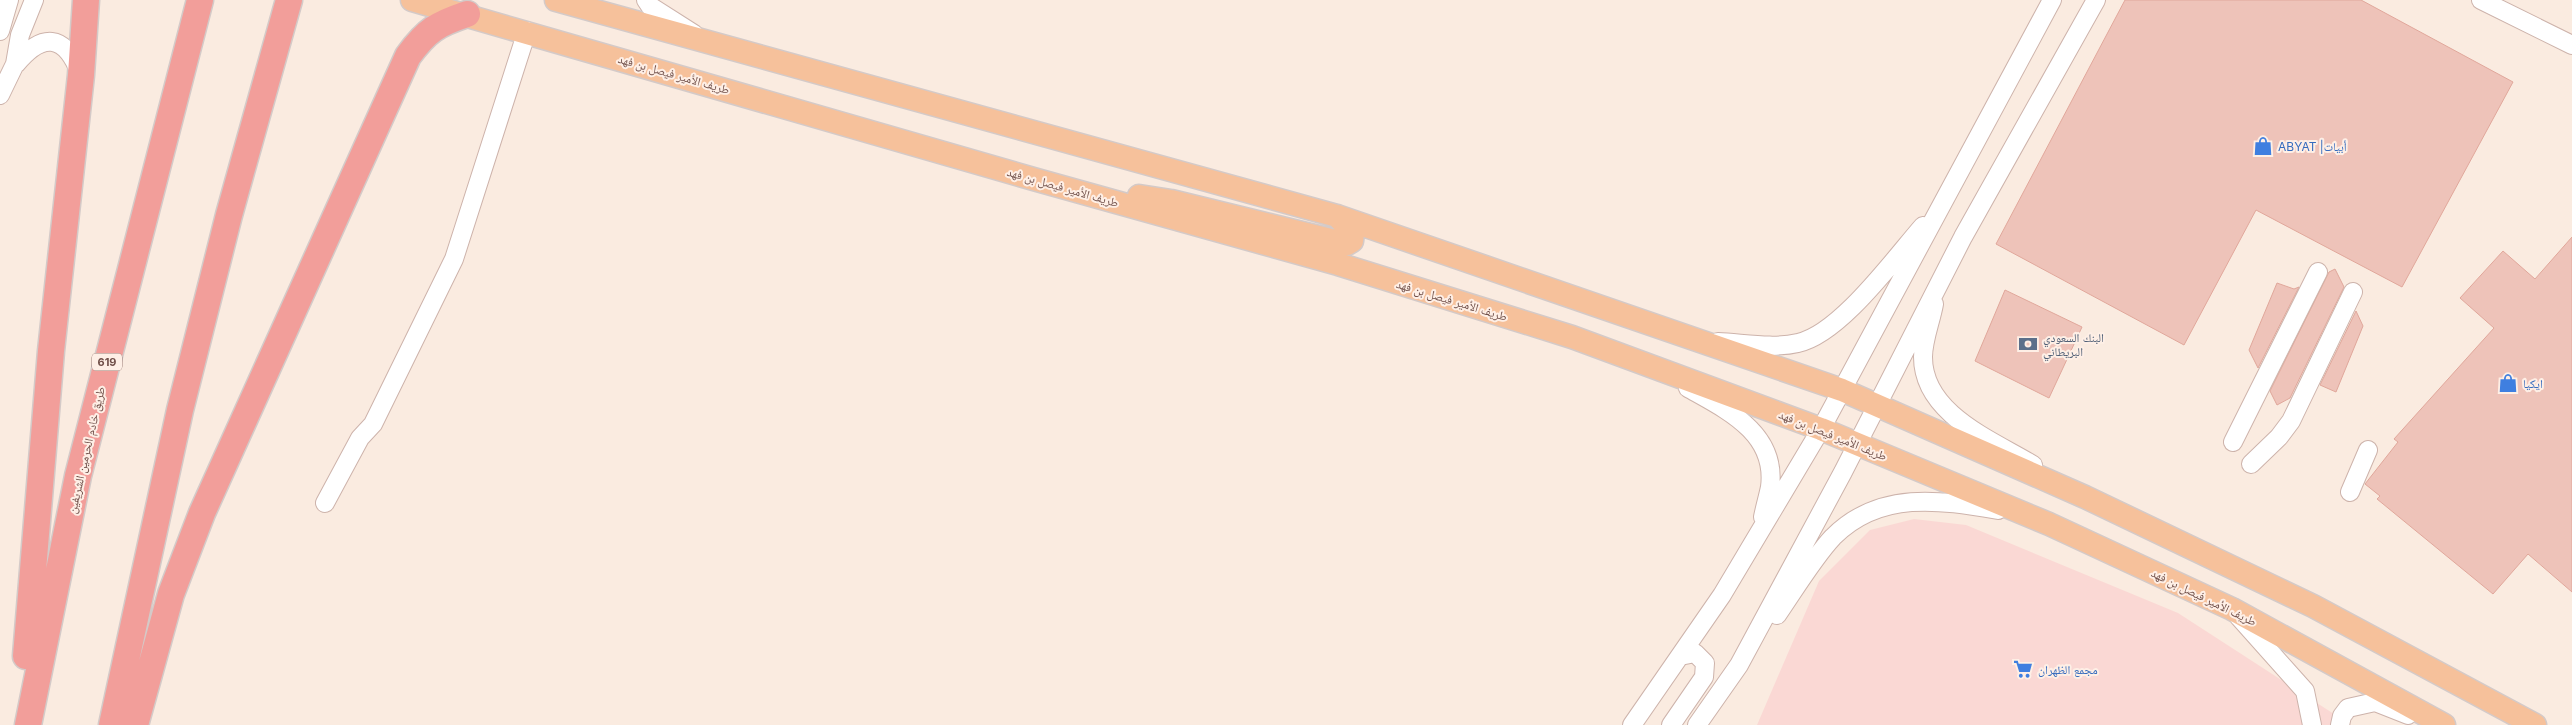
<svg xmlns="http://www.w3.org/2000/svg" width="2572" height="725" viewBox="0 0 2572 725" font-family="Inter,'Noto Naskh Arabic',sans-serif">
	<rect width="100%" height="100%" fill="#faebe0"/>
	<path fill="#fad8d4" d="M1914,519L1966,525L2178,613L2351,725H1757L1819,581L1870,530Z"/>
	<path fill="#eec3b9" stroke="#e0a79b" d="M2125,0H2361L2513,82L2402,287L2256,210L2184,345L1996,244Z
		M2572,237V592L2528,554L2493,594L2377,499L2380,496L2365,484L2398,442L2394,439L2494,328L2460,298L2503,251L2535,279Z
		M2335,269L2344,287L2290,398L2277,405L2270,391L2329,272Z
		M2277,283L2294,289L2299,287L2258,368L2249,350Z
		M2005,290L2082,327L2049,398L1975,361Z
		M2356,311L2363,326L2336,392L2320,385Z"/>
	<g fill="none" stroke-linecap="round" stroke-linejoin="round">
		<g stroke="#cdb3ab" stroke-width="20">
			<path id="minor" d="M646,0L650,6L694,34
				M2481,0L2572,45
				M0,31L9,0
				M16,64C42,33 64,33 80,73
				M0,95L15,64L20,35L34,0
				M1934,304C1931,321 1923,340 1923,357C1923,414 1992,440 2033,465
				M1718,342C1743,343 1773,349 1798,343C1840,334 1894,259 1923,226
				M1688,388C1727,410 1777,433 1770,487C1768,497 1765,507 1763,517
				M2233,442L2318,272
				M2251,464L2279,437L2291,421L2353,292
				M2350,492L2368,450
				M325,503L360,438L373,424L454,259L527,31
				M1777,615C1793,592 1814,557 1833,537C1880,490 1940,500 1998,510
				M2239,617L2305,691L2312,725
				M1632,725L1722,595L1821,429L2052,0
				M1671,725L1704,677L1705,663L1695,653L1680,656
				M1697,725L1739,665L1843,472L1963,237L2096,0
				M2340,725L2342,716L2348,708L2375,702L2408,715"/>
		</g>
		<g stroke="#d4cac8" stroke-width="25">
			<path id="major" d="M412,0L1037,180L1338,264L1572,337L1821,429L2049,524L2232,609L2444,725
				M556,0L1337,216L1842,390L2085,497L2313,606L2535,725
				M1139,196L1171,201L1347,244L1352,241L1353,233L1337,216"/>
		</g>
		<g stroke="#d4cac8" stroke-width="29">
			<path id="highway" d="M26,656L51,351L81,75L86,0
				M28,725L78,476L200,0
				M112,725L180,410L229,215L289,0
				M135,725L171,594L202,513L408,56C427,30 437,24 467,14"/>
		</g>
		<use href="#minor" stroke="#fff" stroke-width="18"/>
		<use href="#major" stroke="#f6c19b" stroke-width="22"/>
		<use href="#highway" stroke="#f29e9a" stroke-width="26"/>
	</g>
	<defs>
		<g id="shop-bare" transform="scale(1.5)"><path d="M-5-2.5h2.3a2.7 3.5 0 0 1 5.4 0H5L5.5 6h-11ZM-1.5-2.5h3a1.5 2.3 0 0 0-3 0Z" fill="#3f7fe0" stroke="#feefe6" stroke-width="2.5" paint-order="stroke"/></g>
		<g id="bank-bare" transform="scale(1.5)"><path d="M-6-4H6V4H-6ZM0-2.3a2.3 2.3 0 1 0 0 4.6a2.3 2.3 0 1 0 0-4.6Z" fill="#5c6f8a" stroke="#feefe6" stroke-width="2.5" paint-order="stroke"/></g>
		<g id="supermarket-bare" transform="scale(1.5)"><path d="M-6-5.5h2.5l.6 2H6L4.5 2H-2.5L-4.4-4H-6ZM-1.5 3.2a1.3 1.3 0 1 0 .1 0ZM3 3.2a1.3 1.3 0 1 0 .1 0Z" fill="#3f7fe0" stroke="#feefe6" stroke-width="2.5" paint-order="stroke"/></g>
	</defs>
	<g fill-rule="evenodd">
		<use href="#shop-bare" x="2263" y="146"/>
		<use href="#bank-bare" x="2028" y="344"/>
		<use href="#shop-bare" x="2508" y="383"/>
		<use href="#supermarket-bare" x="2023" y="669"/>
	</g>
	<g text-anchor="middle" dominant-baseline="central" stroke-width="4" stroke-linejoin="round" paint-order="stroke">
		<rect fill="#feefe6" stroke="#9b7f78" stroke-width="1" x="92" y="353.5" width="30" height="17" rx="4"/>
		<g font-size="11" font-weight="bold" fill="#704f49">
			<text x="107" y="362">619</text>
		</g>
		<g font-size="12" fill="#704f49" stroke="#feefe6">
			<text transform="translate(674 74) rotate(16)">طريف الأمير فيصل بن فهد</text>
			<text transform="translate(1063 187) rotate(16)">طريف الأمير فيصل بن فهد</text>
			<text transform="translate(1452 300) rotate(17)">طريف الأمير فيصل بن فهد</text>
			<text transform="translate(1833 435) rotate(22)">طريف الأمير فيصل بن فهد</text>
			<text transform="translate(86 450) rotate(-77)">طريق خادم الحرمين الشريفين</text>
			<text transform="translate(2204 597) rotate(26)">طريف الأمير فيصل بن فهد</text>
		</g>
		<g font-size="12" fill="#366cbe" stroke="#feefe6" text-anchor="start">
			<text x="2278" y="146">ABYAT |أبيات</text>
			<text x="2523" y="383">ايكيا</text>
			<text x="2038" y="669">مجمع الظهران</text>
		</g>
		<g font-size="12" fill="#4e5e75" stroke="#feefe6" text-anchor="start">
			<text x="2043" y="337">البنك السعودي<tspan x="2043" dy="14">البريطاني</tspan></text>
		</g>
	</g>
</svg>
